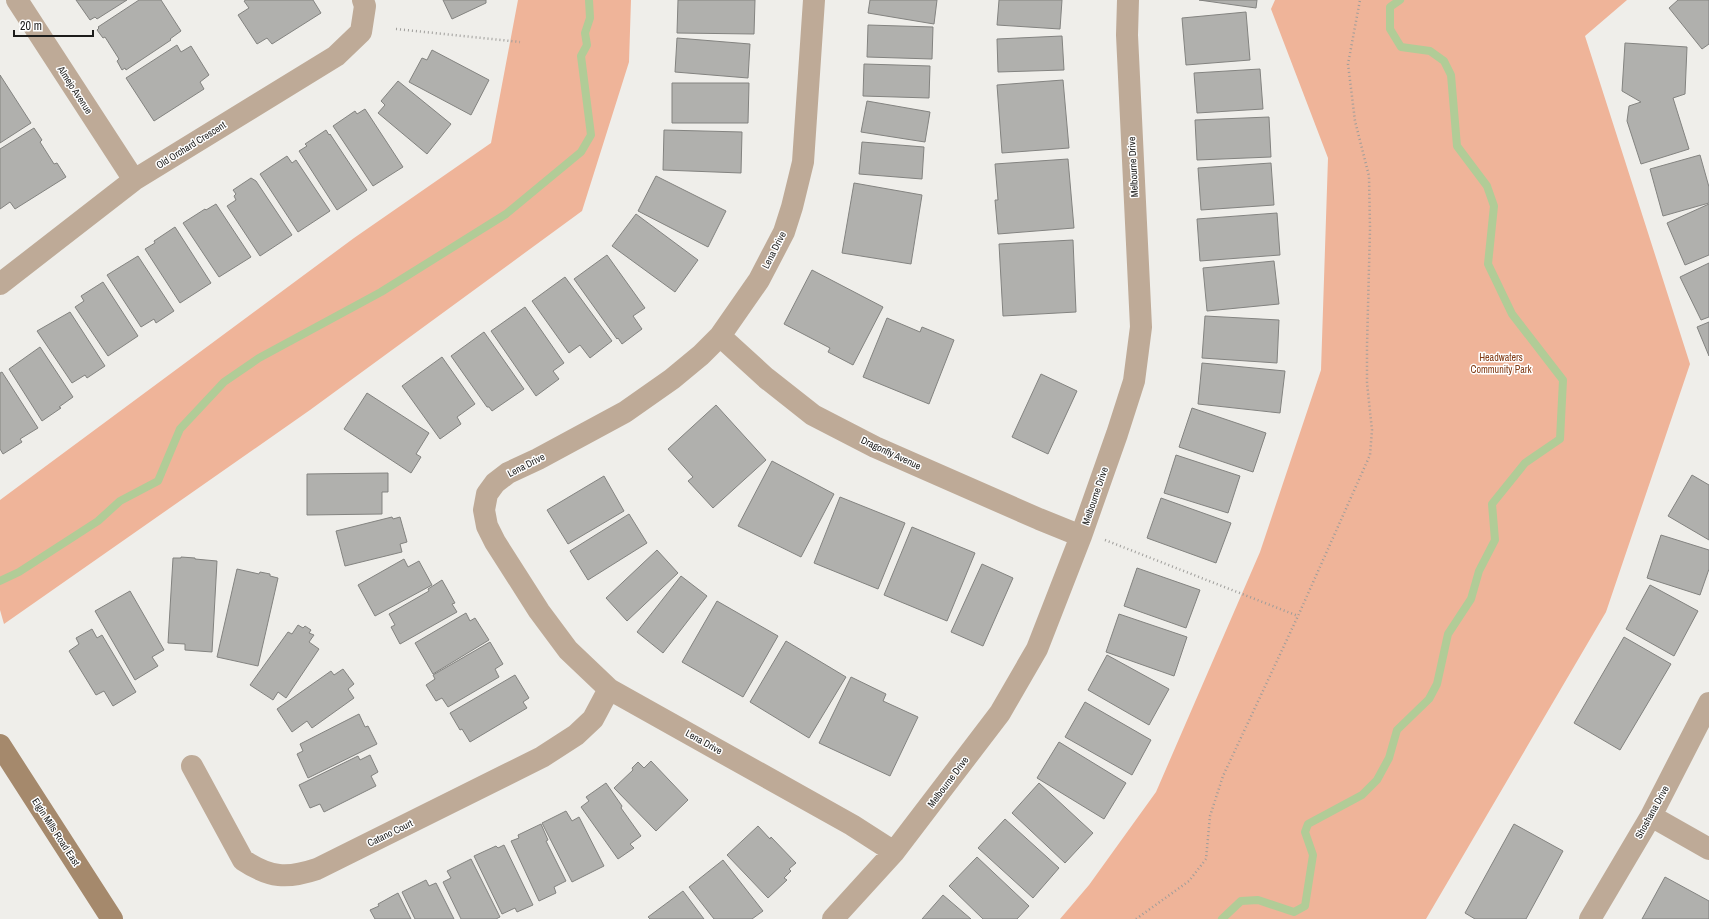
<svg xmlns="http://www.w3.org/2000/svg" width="1709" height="919" viewBox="0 0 1709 919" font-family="'Archivo Narrow',sans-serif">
	<rect width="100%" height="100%" fill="#efeeea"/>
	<path fill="#efb499" d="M518,0H631L629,62L582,211L310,410L4,624L0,610V500L354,238L491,143Z
		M1275,0H1627L1585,36L1690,364L1606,612L1426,919H1060L1089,885L1156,792L1260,552L1321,370L1328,158L1271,9Z"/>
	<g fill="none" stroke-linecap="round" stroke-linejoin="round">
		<path stroke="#b1cc97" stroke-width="8" d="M0,581L19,572L98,521L120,501L158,481L180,429L224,382L259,358L381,292L506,214L581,152L591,135L581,56L587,45L585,33L590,18L589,0
			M1222,919L1241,901L1258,900L1294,912L1305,906L1313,855L1305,832L1308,824L1362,795L1377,780L1389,758L1397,730L1429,699L1437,684L1448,634L1471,599L1479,571L1495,540L1492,504L1525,463L1560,439L1563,380L1512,314L1488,264L1494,206L1487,186L1457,146L1451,75L1444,61L1430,51L1401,47L1390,29V7L1400,0"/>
	</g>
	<path fill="#b0b0ad" stroke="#838380" d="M76,0H127L97,19L95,17L90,20Z
		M139,0H161L181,31L170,39L171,40L126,70L125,68L122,70L117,61L119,59L105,37L103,38L97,30L99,28L98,27Z
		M246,0H313L321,13L272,44L267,38L257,44L238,15L249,8L244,1Z
		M443,0H486V3L452,19Z
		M678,0H755L754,34L677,33Z
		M870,0H937L934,24L868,13Z
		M999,0H1062L1060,29L997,25Z
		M1199,0H1257L1256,8Z
		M1678,0H1709V44L1702,49L1669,8Z
		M1246,12L1250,60L1186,65L1182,18Z
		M868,25L933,27L932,59L867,57Z
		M1062,36L1064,70L998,72L997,39Z
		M677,38L750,44L748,78L675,72Z
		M1625,43L1687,47L1685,94L1673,98L1689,149L1641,164L1627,121L1629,106L1641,102L1622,91Z
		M177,45L181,52L191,46L209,75L200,82L204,89L154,121L126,78Z
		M432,50L489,80L471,115L409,82L422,58L427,60Z
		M864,64L930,66L929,98L863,96Z
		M1260,69L1263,109L1197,113L1194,73Z
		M0,75L31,123L0,143Z
		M1063,80L1069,148L1002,153L997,85Z
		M398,81L451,124L427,154L378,113L385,105L381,101Z
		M672,83H749L748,123H672Z
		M867,101L930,112L925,142L861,132Z
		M365,109L403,167L373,186L333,126L355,111L357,114Z
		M1269,117L1271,157L1197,160L1195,120Z
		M34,128L42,140L40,142L54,164L57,163L66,177L15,209L10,202L0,209V149Z
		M326,130L329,135L330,134L367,190L337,210L299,151L307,146L305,144Z
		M664,130L742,132L741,173L663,170Z
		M862,142L924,147L922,179L859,174Z
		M1700,155L1709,187V203L1663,216L1650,169Z
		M287,156L292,163L296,160L330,211L298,232L260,174Z
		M1068,159L1074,228L998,234L995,200H998L995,164Z
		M1271,163L1274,205L1201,210L1198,168Z
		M656,176L726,211L708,247L638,211Z
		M251,178L256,181L292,235L260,256L227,206L236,200L234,196L236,194L233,190Z
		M854,183L922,195L911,264L842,253Z
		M216,204L251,257L219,277L183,223L205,209L206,210Z
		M1709,204V255L1685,265L1667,223Z
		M1277,213L1280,255L1200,261L1197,219Z
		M636,214L698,260L675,292L612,246Z
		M175,227L211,283L180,303L145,249L155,243L154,241Z
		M1073,240L1076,312L1003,316L999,244Z
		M607,255L645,308L633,316L642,329L622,344L618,338L617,339L574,279Z
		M138,256L174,311L156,323L154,319L141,327L107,275Z
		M1274,261L1279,304L1207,311L1203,268Z
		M1709,263V317L1701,320L1680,277Z
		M812,270L883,307L853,365L828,352L830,348L784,324Z
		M565,277L612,341L590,358L580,345L569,353L532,301Z
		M103,282L138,336L108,356L75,307L84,301L81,296Z
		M525,307L564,363L553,371L559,379L536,396L491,331Z
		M70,312L105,366L87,378L85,375L72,383L37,331Z
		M1205,316L1279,320L1277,363L1202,358Z
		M887,318L920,332L922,327L954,340L929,404L863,377Z
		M1709,322V356L1697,327Z
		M484,332L524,389L492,411L489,407H487L451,356Z
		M40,347L73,397L59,407L61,408L42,421L9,369Z
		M442,357L475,404L457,417L461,424L440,439L402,386Z
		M1202,363L1285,371L1280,413L1198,404Z
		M2,372L38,428L20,439L22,442L3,454L0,449V373Z
		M1041,374L1077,391L1048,454L1012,437Z
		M367,393L429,433L416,454L421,457L411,473L344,429Z
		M716,405L766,460L713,508L688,481L693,477L668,449Z
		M1192,408L1266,433L1253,472L1179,447Z
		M1176,455L1240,476L1228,513L1164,493Z
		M772,461L834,494L801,557L738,526Z
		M388,473V492H382V514L307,515V474Z
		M1692,475L1709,485V540L1668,516Z
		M604,476L624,511L568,544L547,510Z
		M840,497L905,523L878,589L814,563Z
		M1161,498L1231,523L1216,563L1147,538Z
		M629,514L647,543L588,580L570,551Z
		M392,517L393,519L400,517L407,542L400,544L402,552L345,566L336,531Z
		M912,527L975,553L947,621L884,595Z
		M1661,535L1709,550V569L1700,595L1647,578Z
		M657,550L678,573L627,621L606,598Z
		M181,557L195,558V559L217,561L212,652L185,650V644L168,643L173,558H181Z
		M404,559L408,567L419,561L432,585L375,616L358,585Z
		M982,564L1013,578L983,646L951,632Z
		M1137,568L1200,590L1186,628L1124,606Z
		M237,569L259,574L260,572L270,574V576L278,578L258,666L217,657Z
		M681,576L707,596L663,653L637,632Z
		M442,580L455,603L452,604L457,612L400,644L391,627L395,625L389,614L429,591L428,589Z
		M1650,585L1698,611L1674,656L1626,629Z
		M130,591L164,650L152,657L158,666L135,680L95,611Z
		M717,601L778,636L743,697L682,662Z
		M466,613L470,621L475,618L489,640L433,674L415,643Z
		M1119,614L1187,637L1174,676L1106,652Z
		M298,625L303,628L305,626L311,630L309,633L314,635L309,642L319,649L286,698L278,692L273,700L250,685L288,632L292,634Z
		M92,629L97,638L102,635L136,692L113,706L104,691L96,695L69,651L79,644L76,638Z
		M1624,637L1671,664L1620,750L1574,723Z
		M786,641L846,677L809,738L750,702Z
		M490,642L503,664L495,669L499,677L448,707L442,698L436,701L426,685L435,679L433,675Z
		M1107,655L1169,689L1149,725L1088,690Z
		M343,669L354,684L348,689L354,698L312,728L307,721L292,732L277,709L331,671L334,675Z
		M515,675L529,698L523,702L527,708L470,742L462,729L460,730L450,713Z
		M851,677L886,694L883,701L918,717L890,776L819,743Z
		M1085,702L1151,740L1132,775L1065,737Z
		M359,714L365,727L368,726L377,744L308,778L297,754L303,751L300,744Z
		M1059,742L1126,783L1104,819L1037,778Z
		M370,755L378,772L371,776L376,786L324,812L320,804L310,808L299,785L358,756L360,760Z
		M651,761L688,800L656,831L614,788L633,770L632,768L638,762L644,768Z
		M606,783L622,806L621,808L641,836L630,844L634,848L618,859L581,807L589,801L586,797Z
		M1039,783L1093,833L1065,863L1012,813Z
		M566,811L572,821L579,817L604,866L572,882L542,823Z
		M1005,819L1059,868L1033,898L978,848Z
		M541,824L548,840L546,841L566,881L554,887L556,893L539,901L511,841L519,838L518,835Z
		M1514,824L1563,851L1526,919H1475L1465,913Z
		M758,826L770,839L771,837L796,863L789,869L791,871L784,878L787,880L768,898L727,855Z
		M504,845L533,905L517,912L515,908L502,914L474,856L496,846L498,848Z
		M977,857L1029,906L1017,919H983L949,886Z
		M471,859L500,917L496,919H461L443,882L451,878L447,871Z
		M723,860L763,911L752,919H714L689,887Z
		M1665,877L1709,901V919H1642Z
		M426,880L429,886L436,883L454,919H415L402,892Z
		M683,891L704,919H650L648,917Z
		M398,893L411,919H375L370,910L379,906L378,904Z
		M943,895L971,919H922Z"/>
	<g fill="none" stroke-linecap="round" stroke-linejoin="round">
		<path stroke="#9e9d9a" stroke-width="2.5" stroke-dasharray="1 3" stroke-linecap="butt" d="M396,29L520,42
			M1105,540L1298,616
			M1136,919L1189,881L1206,859L1210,816L1223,776L1298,616L1370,455L1372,430L1367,383V346L1370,229L1369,176L1355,121L1348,64L1360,0"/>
		<path stroke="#beaa97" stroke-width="22" d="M17,0L134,180
			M814,0L803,162L792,207L784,232L759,280L720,336L701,355L672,379L625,412L538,459L508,473L495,483L487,494L484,510L487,526L495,542L539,611L568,650L609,689L852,825L894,852
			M0,284L134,180L336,56L361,32L365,6L363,0
			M720,336L766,378L813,415L875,447L1039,519L1081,536
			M192,766L243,860C270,878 287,879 317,869L542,757L576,735L593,719L609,689
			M1651,816L1709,849
			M833,919L894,852L1000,713L1037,649L1081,536L1117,434L1134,381L1141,327L1127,35L1128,0
			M1590,919L1651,816L1709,703"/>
		<path stroke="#a5896c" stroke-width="22" d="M0,745L112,919"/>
	</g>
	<g text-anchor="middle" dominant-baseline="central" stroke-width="3" stroke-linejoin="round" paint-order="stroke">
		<g font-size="10" fill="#1c1c1b" stroke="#fff">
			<text transform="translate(75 90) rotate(57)">Almejo Avenue</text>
			<text transform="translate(191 145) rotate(-32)">Old Orchard Crescent</text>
			<text transform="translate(1133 167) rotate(-93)">Melbourne Drive</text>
			<text transform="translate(774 250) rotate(-63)">Lena Drive</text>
			<text transform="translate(891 453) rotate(25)">Dragonfly Avenue</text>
			<text transform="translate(526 465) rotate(-27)">Lena Drive</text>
			<text transform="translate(1095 496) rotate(-71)">Melbourne Drive</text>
			<text transform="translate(704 742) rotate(29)">Lena Drive</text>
			<text transform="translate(948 782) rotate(-53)">Melbourne Drive</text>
			<text transform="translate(1652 812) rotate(-61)">Shoshana Drive</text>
			<text transform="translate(56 832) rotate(57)">Elgin Mills Road East</text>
			<text transform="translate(390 833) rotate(-26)">Catano Court</text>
		</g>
		<g font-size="10" fill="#803a14" stroke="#fff">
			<text x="1501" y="357">Headwaters<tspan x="1501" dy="12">Community Park</tspan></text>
		</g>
	</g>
	<path d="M14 30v6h79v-6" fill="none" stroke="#1c1c1b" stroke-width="2"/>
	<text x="20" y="30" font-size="12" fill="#1c1c1b" stroke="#ffffff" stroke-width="3" paint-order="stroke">20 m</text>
</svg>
